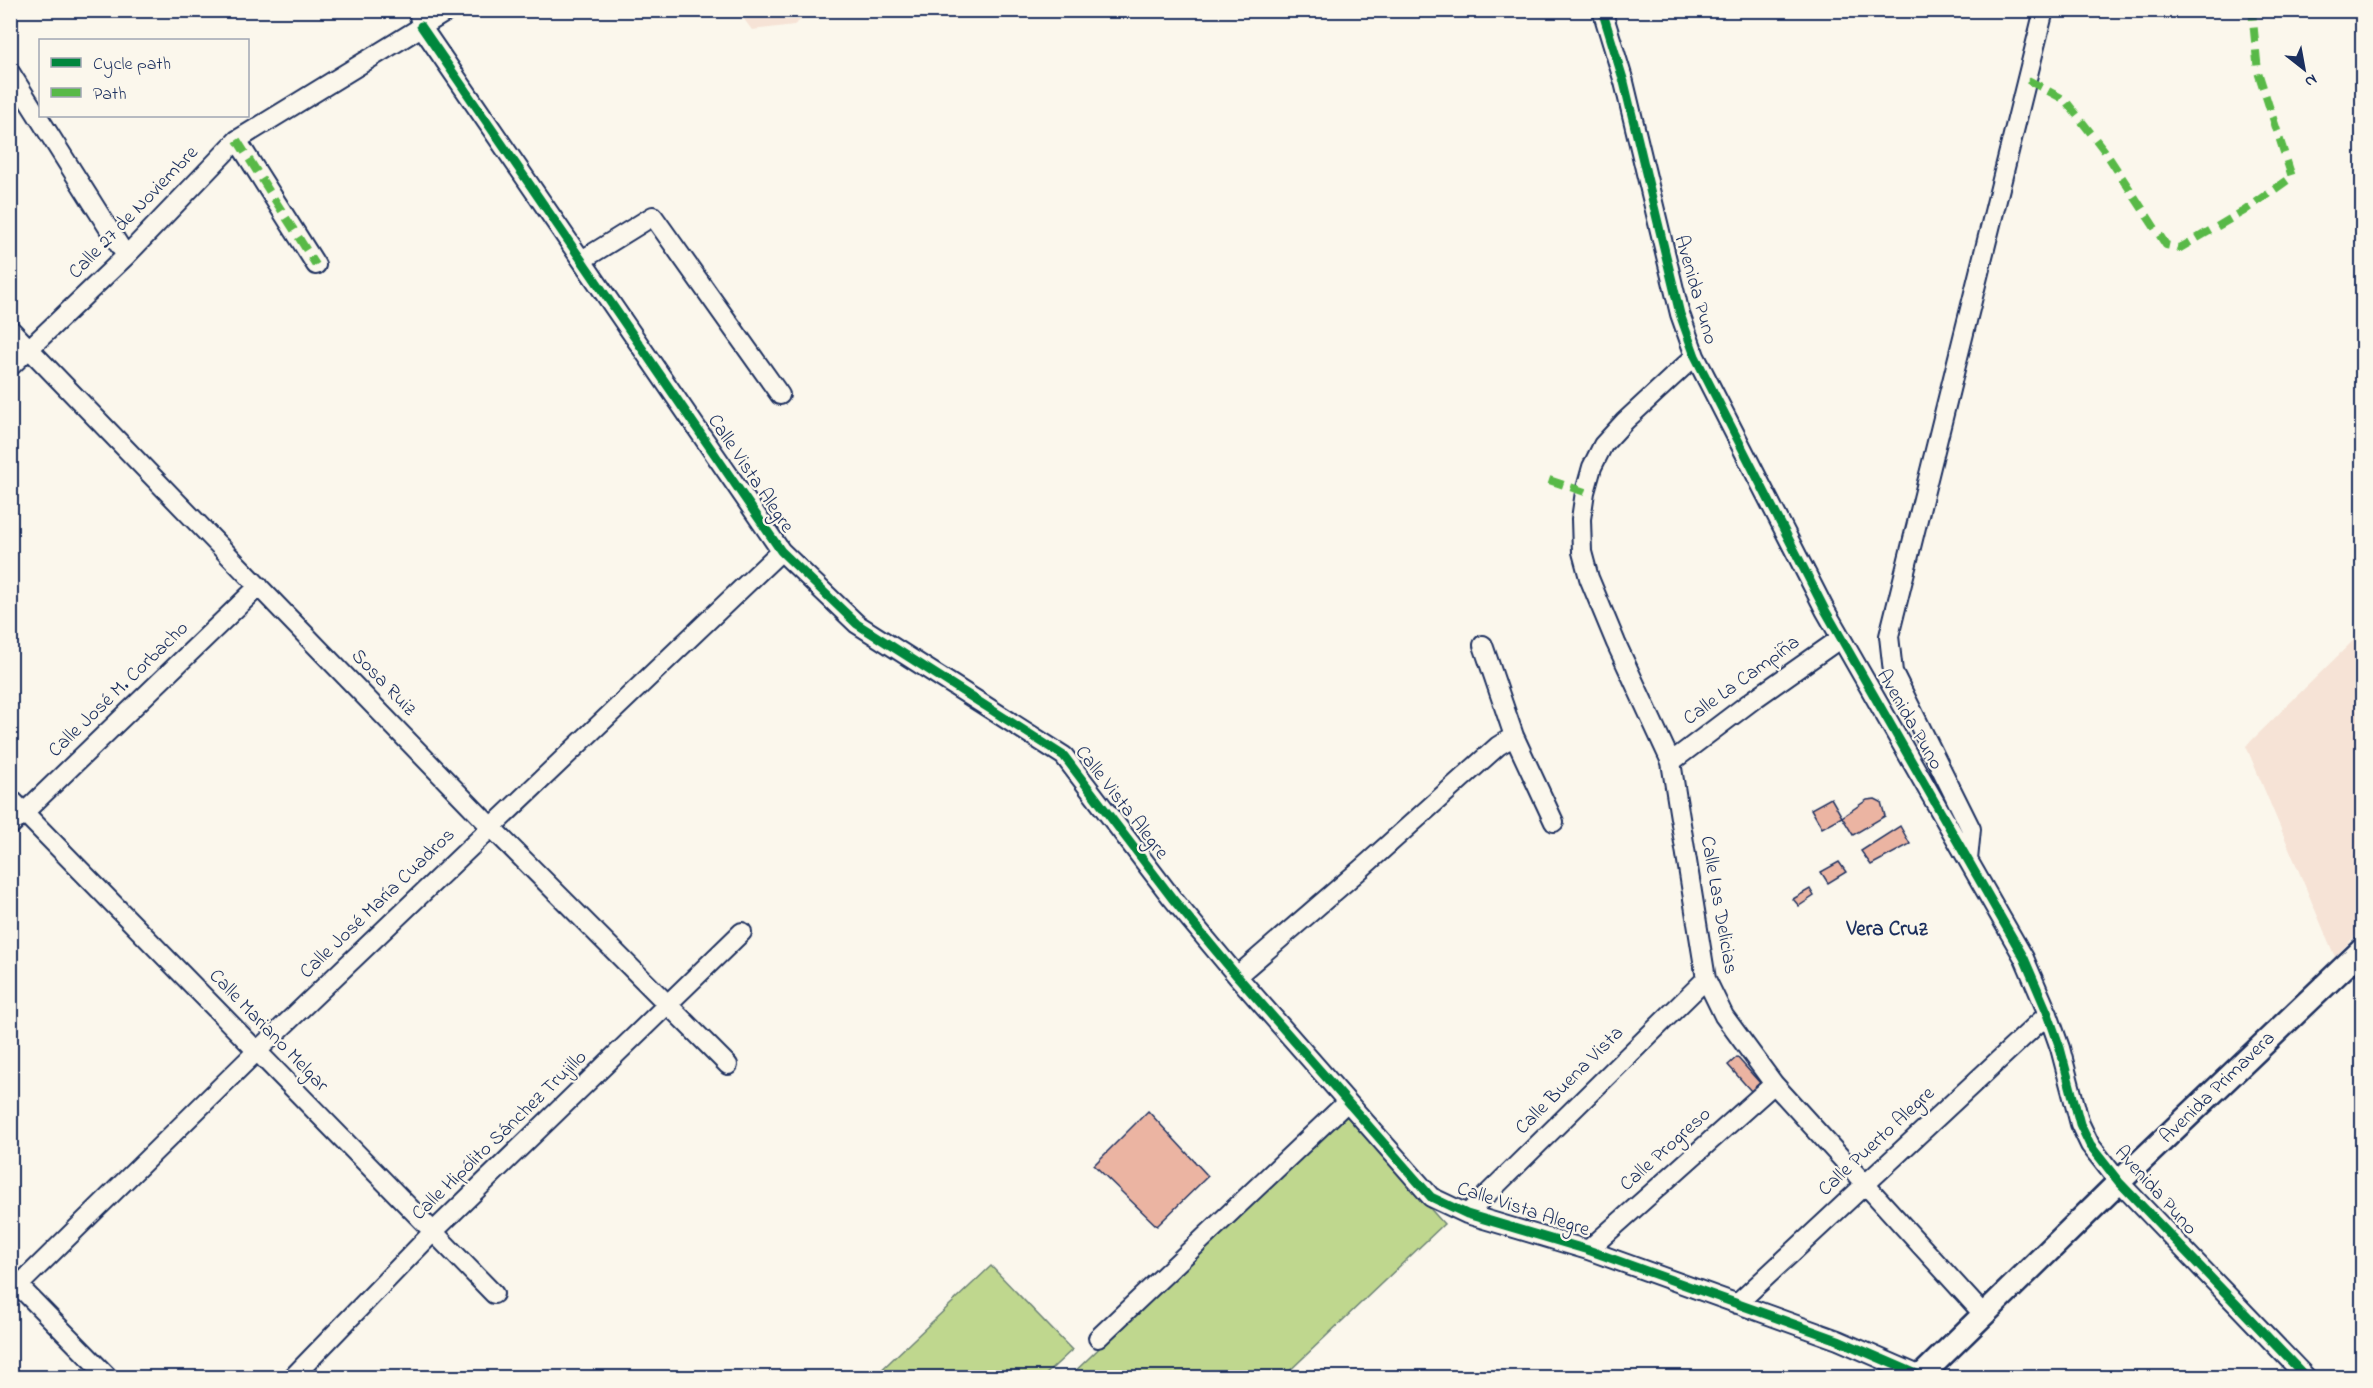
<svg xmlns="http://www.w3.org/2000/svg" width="2373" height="1388" viewBox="0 0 2373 1388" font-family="'Indie Flower',sans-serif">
	<rect width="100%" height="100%" fill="#fbf7ec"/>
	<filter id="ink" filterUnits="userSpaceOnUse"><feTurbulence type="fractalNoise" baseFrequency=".0167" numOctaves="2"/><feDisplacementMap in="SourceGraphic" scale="12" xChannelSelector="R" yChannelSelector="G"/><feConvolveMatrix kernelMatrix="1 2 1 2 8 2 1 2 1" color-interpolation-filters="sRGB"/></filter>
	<g filter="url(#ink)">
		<path fill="#f6e3d6" d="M738,11H813L794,25L752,30Z
			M2362,632V929L2335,957L2246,746Z"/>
		<path fill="#bfd78e" stroke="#6d8376" stroke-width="1.5" d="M1345,1114L1444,1224L1283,1377L1068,1378Z
			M991,1266L1072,1350L1043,1377H874Z"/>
		<path fill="#ebb4a2" stroke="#1b2f5e" stroke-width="1.5" d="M1831,798L1842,817L1822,828L1811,809Z
			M1875,799L1881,802L1885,816L1853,835L1842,817L1867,800Z
			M1900,826L1910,844L1871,865L1861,851Z
			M1839,862L1846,872L1828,883L1821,872Z
			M1810,889L1814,896L1799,906L1793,899Z
			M1737,1057L1760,1083L1751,1091L1728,1065Z
			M1148,1111L1208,1176L1157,1226L1094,1165Z"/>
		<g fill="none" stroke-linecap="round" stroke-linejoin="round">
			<g stroke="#1b2f5e" stroke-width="22">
				<path id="minor" d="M418,10L421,26L781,551L857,624L1064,756L1172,898L1237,976L1431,1197L1467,1214L1588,1250L1838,1340L1921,1376
					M1602,10L1624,82L1680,314L1695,356L1825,610L2024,958L2048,1014L2060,1048L2080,1124L2090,1145L2119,1182L2307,1378
					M10,72L126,256
					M237,140L316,265
					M582,260L653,216L780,395
					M10,329L492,828L728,1065
					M1695,356L1625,421L1603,445L1592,467L1585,492L1581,519L1582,552L1589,578L1616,643L1671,762L1706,979L1724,1016L1774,1084L1984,1315
					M10,367L126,256L237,140L449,10
					M1483,645L1514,736L1554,822
					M1671,762L1753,700L1841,638
					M10,798L494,1294
					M10,826L259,586
					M1968,860L1971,829L1893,672L1889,636L2044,10
					M1237,976L1362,868L1498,746L1514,736
					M1467,1214L1706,979
					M1588,1250L1774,1084
					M11,1278L109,1378
					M10,1294L257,1051L781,551
					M1737,1304L2048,1014
					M1098,1338L1347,1102
					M292,1378L433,1232L742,932"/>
			</g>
			<g stroke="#1b2f5e" stroke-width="27">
				<path id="major" d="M1919,1378L2119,1182L2362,950"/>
			</g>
			<use href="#minor" stroke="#fbf7ec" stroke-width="18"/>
			<use href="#major" stroke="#fbf7ec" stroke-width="22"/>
			<path stroke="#58b947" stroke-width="8" stroke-dasharray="15 8" stroke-linecap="butt" d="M2028,80L2065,100L2104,150L2166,245L2180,248L2244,211L2292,177L2258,72L2252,10
				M237,140L316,265
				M1549,480L1585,492"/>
			<g stroke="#fbf7ec" stroke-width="13">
				<path id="cycleway" d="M1602,10L1624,82L1680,314L1695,356L1825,610L2024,958L2048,1014L2060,1048L2080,1124L2090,1145L2119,1182L2307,1378
					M421,26L781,551L857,624L1064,756L1172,898L1237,976L1431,1197L1467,1214L1588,1250L1838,1340L1921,1376"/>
			</g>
			<use href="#cycleway" stroke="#00873e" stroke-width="9"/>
		</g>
	</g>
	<g text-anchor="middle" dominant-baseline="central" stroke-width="4.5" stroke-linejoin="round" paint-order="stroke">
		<g font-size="20" fill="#1b2f5e" stroke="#fbf7ec">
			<text transform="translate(134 213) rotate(-46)">Calle 27 de Noviembre</text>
			<text transform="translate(1695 290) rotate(74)">Avenida Puno</text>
			<text transform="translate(750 474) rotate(56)">Calle Vista Alegre</text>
			<text transform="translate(1742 681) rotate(-36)">Calle La Campiña</text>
			<text transform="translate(383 683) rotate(46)">Sosa Ruiz</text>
			<text transform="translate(119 690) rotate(-44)">Calle José M. Corbacho</text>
			<text transform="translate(1909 720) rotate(60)">Avenida Puno</text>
			<text transform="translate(1121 803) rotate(52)">Calle Vista Alegre</text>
			<text transform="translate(378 904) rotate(-44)">Calle José María Cuadros</text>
			<text transform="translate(1718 905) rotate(80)">Calle Las Delicias</text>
			<text transform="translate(268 1031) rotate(46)">Calle Mariano Melgar</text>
			<text transform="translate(1570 1081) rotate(-45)">Calle Buena Vista</text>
			<text transform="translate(2218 1088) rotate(-44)">Avenida Primavera</text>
			<text transform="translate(500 1136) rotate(-44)">Calle Hipólito Sánchez Trujillo</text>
			<text transform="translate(1877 1142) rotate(-43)">Calle Puerto Alegre</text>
			<text transform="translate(1666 1150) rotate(-42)">Calle Progreso</text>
			<text transform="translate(2155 1191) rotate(48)">Avenida Puno</text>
			<text transform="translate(1523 1210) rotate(18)">Calle Vista Alegre</text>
		</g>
		<g font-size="21" font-weight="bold" fill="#1b2f5e" stroke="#fbf7ec">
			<text x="1887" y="930">Vera Cruz</text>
		</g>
	</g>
	<rect width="2373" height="1388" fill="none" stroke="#fbf7ec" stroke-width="36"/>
	<rect x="18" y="18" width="2337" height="1352" fill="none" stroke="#1b2f5e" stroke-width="2" filter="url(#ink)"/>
	<rect x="39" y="39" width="210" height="78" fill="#fbf7ec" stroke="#a1a7b3" stroke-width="1.5"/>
	<rect x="51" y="58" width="30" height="9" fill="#00873e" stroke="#a1a7b3" stroke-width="1.5"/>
	<text x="93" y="69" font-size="18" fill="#1b2f5e">Cycle path</text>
	<rect x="51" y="88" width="30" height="9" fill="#58b947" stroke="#a1a7b3" stroke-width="1.5"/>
	<text x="93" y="99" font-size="18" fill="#1b2f5e">Path</text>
	<g transform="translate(2304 69) rotate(149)" stroke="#fbf7ec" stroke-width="4.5" paint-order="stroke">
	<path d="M0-4.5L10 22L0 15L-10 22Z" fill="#1b2f5e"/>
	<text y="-9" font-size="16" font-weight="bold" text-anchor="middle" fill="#1b2f5e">N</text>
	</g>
</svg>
